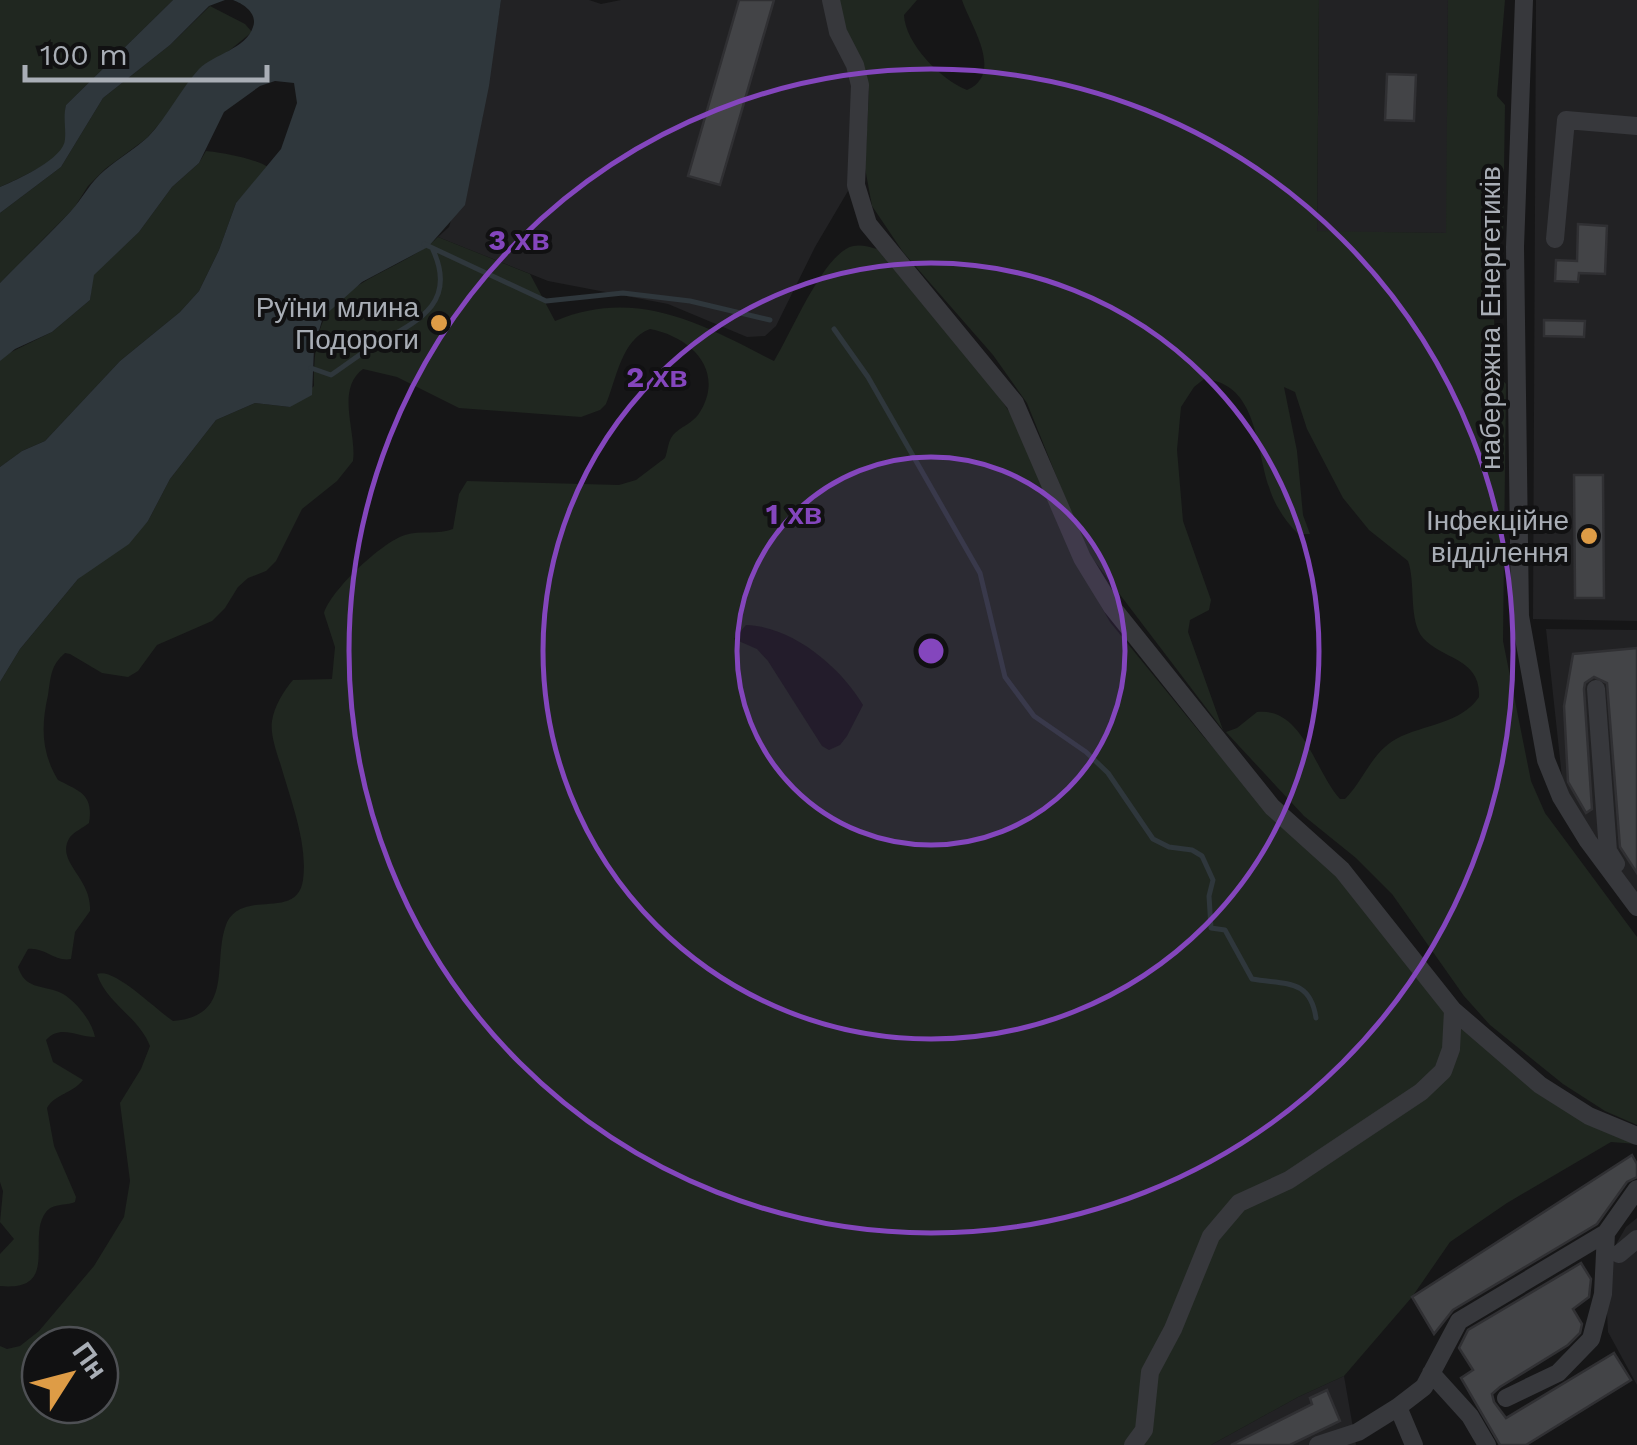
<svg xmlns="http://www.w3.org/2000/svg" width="1637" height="1445" viewBox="0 0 1637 1445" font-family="'Work Sans',sans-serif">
	<rect width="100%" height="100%" fill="#161617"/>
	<path fill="#222224" d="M501,0H589L601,4L621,0H824L848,67L855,103L848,191L815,247L776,326L765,336L747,337L668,304L548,281L438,237L449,227L482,119Z
		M1319,0H1448L1447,233L1317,232Z
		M1536,0H1637V621L1533,619Z
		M1546,629L1637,630V895L1564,796Z
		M1637,1218V1385L1608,1332L1606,1294L1608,1258L1626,1227Z
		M1344,1376L1356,1445H1211L1298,1397Z"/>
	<path fill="#202720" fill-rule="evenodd" d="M0,0H173L66,105C64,118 68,136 64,147C57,162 15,180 0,187Z
		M838,0H917L904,15C905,43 941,80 967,90C1005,73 970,25 962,0H1319L1317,231L1446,233L1448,0H1505L1497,96L1505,105L1503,236L1493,251L1495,372L1506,384L1503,641L1531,781L1545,813L1637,937V1125L1605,1111L1563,1084L1490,1025L1464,996L1392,894L1356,858L1304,816L1226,732L1237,728L1257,712C1303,707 1315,772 1340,799H1345C1364,780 1371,753 1396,739C1424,724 1461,724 1479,697C1481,658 1443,660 1423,638C1408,620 1416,583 1408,561L1369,530L1343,498L1307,429L1295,392L1284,387L1297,451L1303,515L1310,534H1298C1285,521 1274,504 1269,487C1256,450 1258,383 1204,379L1194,387L1181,407L1177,450L1183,521L1211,600L1209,610L1190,620L1188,632L1223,730L1086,550L1027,403L993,355L903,252L872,206L865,168L869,91L864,71L849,40Z
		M210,6L245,24L252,32L186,86L173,108L147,138L105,169L88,186L74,208L0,283V213L61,167L103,98L170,45Z
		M206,151C220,152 257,159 268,167L236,203L219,250L199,291L180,312L120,361L45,441L22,451L0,467V361L3,356L52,332L90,300L93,275L139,232L172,187L199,163Z
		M438,237L530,274L555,321C637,287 701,324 774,361C791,333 819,265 846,249C856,243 866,246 877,249L995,390L1012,416L1074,558L1110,622L1203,736L1268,809L1320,854L1462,1020L1637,1144L1611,1142L1507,1203L1450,1242L1412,1297L1344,1376L1298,1397L1211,1445H0V1346L7,1349L20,1346L39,1331L94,1266L124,1217L130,1181L120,1103L141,1069L150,1046C139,1017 106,1003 97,974C114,967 155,1009 173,1021C235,1016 212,963 226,925C241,887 297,922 303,880C308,844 291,801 281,766C277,753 270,735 272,721C274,707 284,690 293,680L332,679L335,647L324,613C331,590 382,542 405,535C421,530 438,535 453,529L459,494L467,481L619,485L636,480L665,458C668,450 668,441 673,435C680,427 691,424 698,415C727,372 692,337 650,329C621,340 617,378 606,404L600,410L581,417L459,408L397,377L363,369C335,390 357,432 353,461L337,481L302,509L276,561L266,571L248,578L238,587L225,608L212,621L157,645L138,671L128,677L102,673L70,654L65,653C50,666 51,677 48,695C41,726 41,752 58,780C79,791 94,794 89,823C83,828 75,831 70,837C54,862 92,877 90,911L75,932L71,959C54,962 45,947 28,949L18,967C25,989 41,985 59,992C74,998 92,1021 95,1037C77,1037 60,1024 46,1040L53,1062L83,1080C73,1093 55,1094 47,1108L54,1146L76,1197L75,1202C65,1206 53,1203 46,1212C26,1237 61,1292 0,1286V1254L14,1239L0,1222L3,1191L0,1182V682L20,649L78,579L148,521L170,479L216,420L255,403L290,407L314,386C314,306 332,298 399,263C413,255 426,249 438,237ZM746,625C792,626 841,667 863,705L847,736L840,745L829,750L822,746L768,661L757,649L734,639ZM40,1345H100V1405H40Z"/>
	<path fill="#2f373c" d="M173,0H225L209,6L170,45L103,98L61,167L0,213V187C17,180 65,158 65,139C66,126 63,118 66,105Z
		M233,0H501L489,86L465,205L428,247L362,282L323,317L314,348L312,395L290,407L255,403L216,420L170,479L148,521L129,544L78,579L20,649L0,682V467L22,451L45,441L120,361L180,312L199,291L219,250L236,203L281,149L297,103L294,83L275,81L260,86L224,112L199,163L172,187L139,232L94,275L90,300L52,332L15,349L0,361V283C23,259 48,236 71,211C83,198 90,182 105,170C119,158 135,149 148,137C168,116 180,90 199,69C214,54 246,49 253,27C258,14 244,4 233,0Z"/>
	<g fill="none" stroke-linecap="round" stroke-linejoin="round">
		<path stroke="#2f373c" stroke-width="5" d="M424,244L546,301L623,293L690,301L770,320
			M834,329L868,377L980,573L1005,677L1034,716L1086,752L1108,773L1153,839L1169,847L1192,850L1202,856L1213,880L1209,896L1211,928L1225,930L1252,979C1285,985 1310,978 1316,1018
			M311,368L331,375C346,365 361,353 377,344C416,322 458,304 433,250"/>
	</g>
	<path fill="#434447" stroke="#303033" stroke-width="2.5" d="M739,0H774L720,185L688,176Z
		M1387,74L1416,75L1414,121L1385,120Z
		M1578,224L1607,226L1605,274L1579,273L1578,282L1555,281L1556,260L1577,261Z
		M1544,320L1585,321L1584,337L1544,336Z
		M1574,475H1603L1604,598H1575Z
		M1637,648V873L1620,847L1607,683L1594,677L1585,683L1584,689L1592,809L1586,813L1568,782L1564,706L1573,654Z
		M1632,1155L1637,1164V1177L1627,1182L1597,1224L1453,1310L1434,1334L1412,1297Z
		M1581,1263L1591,1279L1589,1297L1573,1309L1582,1324L1580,1333L1568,1345L1500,1387L1492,1394L1494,1402L1506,1418L1614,1353L1631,1380L1526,1445H1500L1461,1378L1473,1370L1459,1348L1468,1330Z
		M1327,1390L1340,1421L1290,1445H1231L1312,1404L1310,1398Z"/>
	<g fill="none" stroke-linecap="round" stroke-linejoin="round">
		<path stroke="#37383c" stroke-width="18" d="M831,0L838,32L855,65L860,85L856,185L868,224L1015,403L1082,558L1112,607L1272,807L1342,870L1453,1010L1540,1085L1589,1116L1637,1136
			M1524,0L1515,247L1520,616L1546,760L1561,797L1588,841L1637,907
			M1555,239L1566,120L1637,126
			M1596,689L1608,851L1616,864
			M1619,1254L1637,1239
			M1431,1373L1470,1416L1487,1445
			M1506,1398L1558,1373L1591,1339L1603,1294L1606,1233L1637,1189
			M1398,1407L1414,1445
			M1133,1445L1144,1430L1150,1372L1173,1329L1211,1236L1239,1203L1289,1180L1421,1092L1443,1071L1451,1049L1453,1010
			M1318,1445L1358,1432L1398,1407L1424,1387L1459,1321L1606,1233"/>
	</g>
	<circle cx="931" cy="651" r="194" fill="#8446bd" fill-opacity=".12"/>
	<g fill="none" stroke="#8446bd" stroke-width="5">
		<circle cx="931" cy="651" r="194"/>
		<circle cx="931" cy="651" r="388"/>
		<circle cx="931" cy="651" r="582"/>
	</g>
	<g fill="#de9c46" stroke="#111112" stroke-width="4">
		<circle cx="439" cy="323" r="10"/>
		<circle cx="1589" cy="536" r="10"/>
	</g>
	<g text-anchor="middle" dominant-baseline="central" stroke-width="8" stroke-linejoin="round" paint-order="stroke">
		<g font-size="28" fill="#a9aeb6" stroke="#111112" text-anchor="end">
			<text x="419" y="307">Руїни млина<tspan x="419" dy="32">Подороги</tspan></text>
			<text x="1569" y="520">Інфекційне<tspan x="1569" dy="32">відділення</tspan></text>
		</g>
		<g font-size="28" fill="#a9aeb6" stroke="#111112">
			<text transform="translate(1490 318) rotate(-90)">набережна Енергетиків</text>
		</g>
	</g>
	<circle cx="931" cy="651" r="15" fill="#8446bd" stroke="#111112" stroke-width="5"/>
	<g font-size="30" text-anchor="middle" font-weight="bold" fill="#8446bd" stroke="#111112" stroke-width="8" stroke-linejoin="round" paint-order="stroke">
		<text x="519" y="250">3 хв</text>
		<text x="657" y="387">2 хв</text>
		<text x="794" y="524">1 хв</text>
	</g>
	<g transform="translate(70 1375) rotate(54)"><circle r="48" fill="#111112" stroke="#4e5054" stroke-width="2.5"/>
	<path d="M0-8L18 38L0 25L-18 38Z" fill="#de9c46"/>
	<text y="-15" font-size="28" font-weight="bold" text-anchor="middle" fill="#a9aeb6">Пн</text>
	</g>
	<path d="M25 65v15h242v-15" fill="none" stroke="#a9aeb6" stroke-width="5"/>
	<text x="40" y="65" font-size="30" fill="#a9aeb6" stroke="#111112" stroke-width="8" paint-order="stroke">100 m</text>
</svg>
